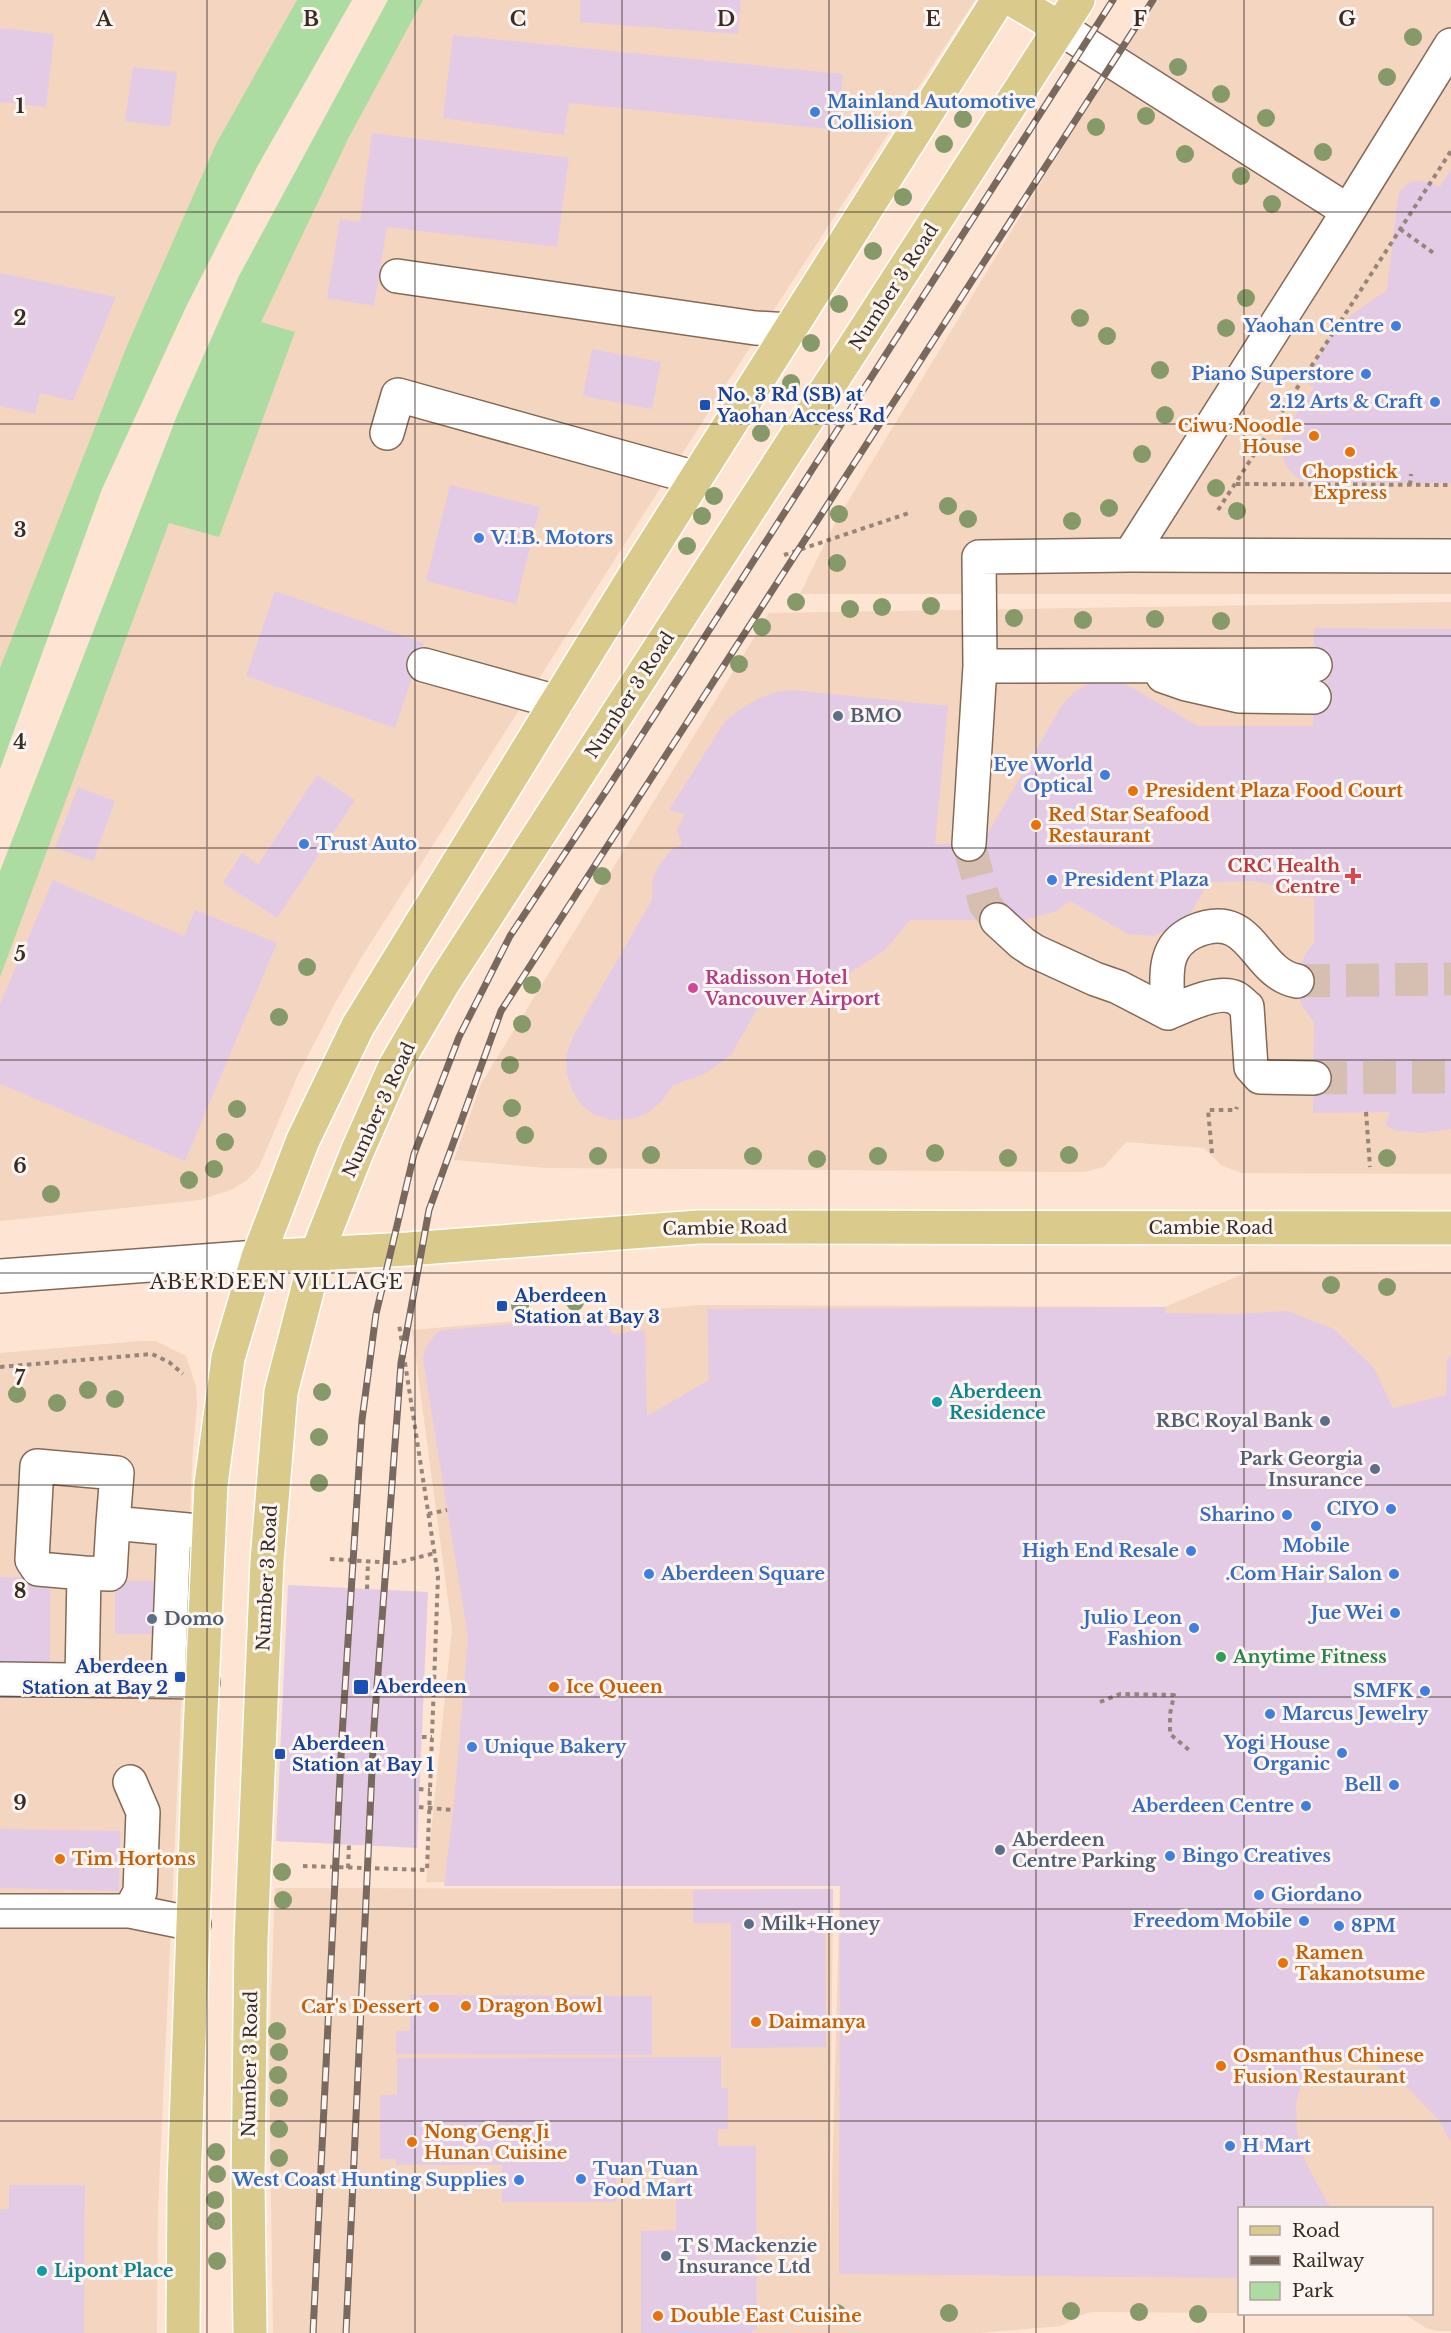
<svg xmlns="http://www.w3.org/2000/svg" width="1451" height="2333" viewBox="0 0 1451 2333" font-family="'Libre Baskerville',serif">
	<rect width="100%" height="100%" fill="#fee4d3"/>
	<path fill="#f3d5c0" d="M0,0H308L0,690Z
		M415,0H975L766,322L361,958L334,1005L297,1077L259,1167L247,1180L233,1189L200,1200L0,1221V948L59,752L331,148Z
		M1151,0H1451V594H800L835,523Z
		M1451,602V1174L1242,1173L1222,1166L1204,1148L1126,1142L1104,1167L1083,1172L547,1168L454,1160L481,1084L769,613Z
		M1250,1271L1451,1272V2331H1437L1426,2328L1404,2314H1343H1432V2208H1240L1239,2313L1092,2312L1082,2315L1061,2326L979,2333H273L269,2056L275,1888L833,1889L829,2291L840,1886L426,1882L452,1629L412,1330L701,1305L1165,1307Z
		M140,1341H156L186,1356L196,1387L197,1405L193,1448L158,2208L157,2333H0V1353Z"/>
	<path fill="#addca2" d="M297,0H352L257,167L186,307L102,489L0,769V668L129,341L216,144Z
		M388,0H423L348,139L261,322L295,332L219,537L169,523L0,977V871L178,413L239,276Z"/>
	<path fill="#e3cbe6" d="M581,0H741L738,34L580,22Z
		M0,28L54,34L46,107L0,102Z
		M453,35L843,74L838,130L569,103L564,135L443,118Z
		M133,67L177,72L170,127L125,121Z
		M372,133L569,158L557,247L387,227L374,306L327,298L340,219L360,222Z
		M1451,169V483L1310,482L1298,478L1288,469L1283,458L1282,444L1284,433L1314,387L1304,382L1331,336L1351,315L1387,290L1398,197L1400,191L1409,183L1416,181L1429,182L1440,187Z
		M0,273L116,297L73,401L40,393L35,414L0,406Z
		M592,349L661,362L652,409L583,396Z
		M450,485L540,507L516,604L426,581Z
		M275,591L424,643L395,728L246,676Z
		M1314,628L1451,629V1129L1423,1133L1397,1131L1385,1125L1390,1112L1313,1113L1314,1022L1301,1004L1298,995L1299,968L1306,953L1314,943V897L1298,896V891L1289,887L1252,881L1209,882L1190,914L1173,928L1153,936L1128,934L1070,901L1057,911L1024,920H910L885,950L850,973L803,992L764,997L731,1055L706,1073L672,1086L663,1100L649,1112L633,1119L611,1120L595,1115L581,1105L572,1090L567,1074L566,1056L574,1035L652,900L653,879L658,867L670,851L682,844L677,830L685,814L669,810L726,720L741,709L759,698L777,692L793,690L948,706L935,844L981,845L1062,705L1073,693L1086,685L1103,681L1122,682L1198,726H1313Z
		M317,775L355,800L277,918L223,883L242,853L258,865Z
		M78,787L115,801L93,861L55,848Z
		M53,880L184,936L195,910L277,943L185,1161L0,1084V1004Z
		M1165,1307V1313L1236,1314L1287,1311L1334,1329L1374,1368L1393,1408L1446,1395L1447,1360L1451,1354V2142L1438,2119L1399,2079L1367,2060L1348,2058L1325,2059L1316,2064L1303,2078L1296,2103L1297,2132L1305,2161L1327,2202L1332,2208H1240V2278L839,2274L840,1886H444L454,1802L468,1637L423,1360L425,1349L436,1333L444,1330L597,1317L608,1323L612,1334L645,1330L647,1416L709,1380L707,1309Z
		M0,1577H50V1664L0,1663Z
		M115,1581H167L166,1634H115Z
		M288,1585L428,1592L417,1848L276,1841Z
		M0,1829L120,1831L119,1891L0,1888Z
		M833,1889V1923H825L826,2047L731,2048V1923H693V1890Z
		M410,1995L652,1996V2055L396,2054V2031H410Z
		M721,2057V2088H728V2129H718V2146H756L757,2330H752V2333H641V2231L676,2230V2166L616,2168V2202H502V2165H396V2159H380V2095H397V2058Z
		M9,2185H85L84,2333H0V2209H9Z"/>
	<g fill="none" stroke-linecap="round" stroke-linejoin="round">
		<path stroke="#d6bfb0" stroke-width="33" stroke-dasharray="33 16" stroke-linecap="butt" d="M969,844L985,904L997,920
			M1297,981L1451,979
			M1314,1078L1451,1077"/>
		<g stroke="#856957" stroke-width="36">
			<path id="minor" d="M1060,28L1348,211
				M397,276L755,328L790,330
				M387,433L398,395L696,478
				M1130,555L1334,234L1451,45
				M979,557L1130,555L1451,556
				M424,665L557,702
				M980,666L1315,665
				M1163,676L1186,684L1239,696L1314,697
				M969,844L980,666L979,557
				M997,920L1022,943L1034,951L1095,979L1118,987L1168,1013
				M1168,1013C1168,982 1159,948 1193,932C1253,906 1253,973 1297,981
				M1168,1013C1184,1006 1219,989 1236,998C1240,1000 1244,1005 1247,1007L1251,1067L1260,1077L1314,1078
				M0,1276L258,1257
				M84,1573L110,1574L113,1523
				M0,1679L203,1682
				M82,1680L84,1573L38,1569L32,1560L37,1466L117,1473L113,1523L209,1532
				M168,1681L174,1529
				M130,1782L143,1812L140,1892L130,1911
				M0,1911H130L194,1924"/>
		</g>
		<g stroke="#fff" stroke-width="36">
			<path id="major" d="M1013,0L1060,28
				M258,1257L408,1249L698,1227L1451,1228
				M183,2333L184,2186L198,1780L211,1484L228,1358L258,1257L303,1140L358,1026L633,578L998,0
				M250,2333L248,2183L251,1940L267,1561L281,1392L317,1253L357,1152L395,1066L444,982L1078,0"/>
		</g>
		<path stroke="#988579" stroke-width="4" stroke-dasharray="4.5 4.5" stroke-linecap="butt" d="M1400,229L1435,254
			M1236,484L1451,485
			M1410,485L1411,474
			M1218,510L1451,151
			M784,555L909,513
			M1366,1112L1370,1167
			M1212,1153L1208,1110H1236L1237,1107
			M0,1367L152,1354L169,1362L183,1374
			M428,1514L447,1510
			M330,1559L396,1563L435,1553
			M367,1589L368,1562
			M1100,1702L1120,1694L1174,1695L1170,1714V1734L1189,1750
			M422,1737H432
			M419,1789L430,1790
			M303,1866L427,1870L438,1576L399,1324
			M348,1868L349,1845"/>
		<use href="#minor" stroke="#fff" stroke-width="33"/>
		<use href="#major" stroke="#daca8c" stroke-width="33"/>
		<g stroke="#78685d" stroke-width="7">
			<path id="rail" d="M313,2333L342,1736L362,1420L376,1314L414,1154L459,1037L510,936L608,788L1113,0
				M346,2333L374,1727L401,1363L429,1210L501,1011L1153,0"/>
		</g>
		<use href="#rail" stroke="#fcf5f1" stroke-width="4.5" stroke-dasharray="14" stroke-linecap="butt"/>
		<path stroke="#988579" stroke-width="4" stroke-dasharray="4.5 4.5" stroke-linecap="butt" d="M419,1807L452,1810"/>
	</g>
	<g fill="#869a69">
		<circle cx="1413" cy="37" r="9"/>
		<circle cx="1178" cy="67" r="9"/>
		<circle cx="1387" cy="77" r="9"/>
		<circle cx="1221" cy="94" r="9"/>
		<circle cx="1146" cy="116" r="9"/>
		<circle cx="1266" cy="118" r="9"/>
		<circle cx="963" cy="119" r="9"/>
		<circle cx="1096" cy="127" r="9"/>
		<circle cx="944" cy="144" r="9"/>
		<circle cx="1323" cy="152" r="9"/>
		<circle cx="1185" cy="154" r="9"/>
		<circle cx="1241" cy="176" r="9"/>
		<circle cx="903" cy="197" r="9"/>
		<circle cx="1272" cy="204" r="9"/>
		<circle cx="873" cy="251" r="9"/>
		<circle cx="1246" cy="298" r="9"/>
		<circle cx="839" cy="304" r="9"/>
		<circle cx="1080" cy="318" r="9"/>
		<circle cx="1226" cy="328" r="9"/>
		<circle cx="1107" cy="336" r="9"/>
		<circle cx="811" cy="343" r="9"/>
		<circle cx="1160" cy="370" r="9"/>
		<circle cx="791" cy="383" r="9"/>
		<circle cx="1165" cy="415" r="9"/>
		<circle cx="761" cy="433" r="9"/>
		<circle cx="1142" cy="454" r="9"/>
		<circle cx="1216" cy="488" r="9"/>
		<circle cx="714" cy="496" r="9"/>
		<circle cx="948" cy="506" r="9"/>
		<circle cx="1109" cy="508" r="9"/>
		<circle cx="1237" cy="511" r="9"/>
		<circle cx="839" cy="514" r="9"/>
		<circle cx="702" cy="516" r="9"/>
		<circle cx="968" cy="519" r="9"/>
		<circle cx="1072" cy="521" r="9"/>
		<circle cx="687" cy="546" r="9"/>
		<circle cx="837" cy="563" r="9"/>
		<circle cx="796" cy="602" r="9"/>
		<circle cx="931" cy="606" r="9"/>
		<circle cx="882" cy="607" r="9"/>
		<circle cx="850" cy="609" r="9"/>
		<circle cx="1014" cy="618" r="9"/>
		<circle cx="1155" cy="619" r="9"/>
		<circle cx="1083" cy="620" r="9"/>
		<circle cx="1221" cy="621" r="9"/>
		<circle cx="762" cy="627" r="9"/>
		<circle cx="739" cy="664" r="9"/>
		<circle cx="602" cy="876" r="9"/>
		<circle cx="307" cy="967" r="9"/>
		<circle cx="532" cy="985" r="9"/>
		<circle cx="279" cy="1017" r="9"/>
		<circle cx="522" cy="1024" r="9"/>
		<circle cx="510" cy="1065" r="9"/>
		<circle cx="512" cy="1108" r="9"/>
		<circle cx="237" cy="1109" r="9"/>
		<circle cx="525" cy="1135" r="9"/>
		<circle cx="225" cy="1142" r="9"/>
		<circle cx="935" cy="1153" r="9"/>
		<circle cx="651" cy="1155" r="9"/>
		<circle cx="1069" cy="1155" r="9"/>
		<circle cx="598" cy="1156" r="9"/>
		<circle cx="753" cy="1156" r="9"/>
		<circle cx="878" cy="1156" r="9"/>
		<circle cx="1008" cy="1158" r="9"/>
		<circle cx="1387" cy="1158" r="9"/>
		<circle cx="817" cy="1159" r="9"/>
		<circle cx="214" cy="1169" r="9"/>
		<circle cx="189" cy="1180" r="9"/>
		<circle cx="51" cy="1194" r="9"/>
		<circle cx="1331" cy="1285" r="9"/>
		<circle cx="1387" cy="1287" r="9"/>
		<circle cx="575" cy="1302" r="9"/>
		<circle cx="520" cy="1306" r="9"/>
		<circle cx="88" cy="1390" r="9"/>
		<circle cx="322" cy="1392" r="9"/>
		<circle cx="17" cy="1394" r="9"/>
		<circle cx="115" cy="1399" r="9"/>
		<circle cx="57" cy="1403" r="9"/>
		<circle cx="319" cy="1437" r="9"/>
		<circle cx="319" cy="1483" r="9"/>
		<circle cx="282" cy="1872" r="9"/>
		<circle cx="283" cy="1900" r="9"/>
		<circle cx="277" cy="2031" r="9"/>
		<circle cx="279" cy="2052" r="9"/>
		<circle cx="278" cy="2075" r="9"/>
		<circle cx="279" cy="2098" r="9"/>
		<circle cx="279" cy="2129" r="9"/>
		<circle cx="216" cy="2152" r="9"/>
		<circle cx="279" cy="2158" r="9"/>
		<circle cx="217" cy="2174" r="9"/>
		<circle cx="215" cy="2200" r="9"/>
		<circle cx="216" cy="2221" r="9"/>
		<circle cx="217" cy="2261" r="9"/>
		<circle cx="1071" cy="2311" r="9"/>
		<circle cx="1139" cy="2312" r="9"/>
		<circle cx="837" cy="2313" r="9"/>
		<circle cx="949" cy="2313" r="9"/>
		<circle cx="1198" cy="2314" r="9"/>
	</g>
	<path fill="none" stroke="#382c24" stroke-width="1.5" stroke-opacity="0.55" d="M207,0V2333M415,0V2333M622,0V2333M829,0V2333M1036,0V2333M1244,0V2208M0,212H1451M0,424H1451M0,636H1451M0,848H1451M0,1060H1451M0,1273H1451M0,1485H1451M0,1697H1451M0,1909H1451M0,2121H1451M1244,2314V2333"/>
	<g fill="#3f7fe0" stroke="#fcf5f1" stroke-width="2">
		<circle cx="815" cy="112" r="6"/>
		<circle cx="1396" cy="326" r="6"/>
		<circle cx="1366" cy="374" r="6"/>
		<circle cx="1435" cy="402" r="6"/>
		<circle cx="479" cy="538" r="6"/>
		<circle cx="1105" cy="775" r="6"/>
		<circle cx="304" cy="844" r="6"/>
		<circle cx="1052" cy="880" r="6"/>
		<circle cx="1391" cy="1509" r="6"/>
		<circle cx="1287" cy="1515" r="6"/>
		<circle cx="1316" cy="1526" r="6"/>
		<circle cx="1191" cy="1551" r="6"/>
		<circle cx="649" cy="1574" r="6"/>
		<circle cx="1394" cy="1574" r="6"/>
		<circle cx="1395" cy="1613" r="6"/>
		<circle cx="1194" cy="1628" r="6"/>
		<circle cx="1425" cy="1691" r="6"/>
		<circle cx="1270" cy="1714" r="6"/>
		<circle cx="472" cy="1747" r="6"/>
		<circle cx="1342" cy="1753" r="6"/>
		<circle cx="1394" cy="1785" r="6"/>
		<circle cx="1306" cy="1806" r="6"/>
		<circle cx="1170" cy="1856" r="6"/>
		<circle cx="1259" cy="1895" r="6"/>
		<circle cx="1304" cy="1921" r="6"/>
		<circle cx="1339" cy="1926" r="6"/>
		<circle cx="1230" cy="2146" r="6"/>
		<circle cx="581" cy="2179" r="6"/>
		<circle cx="519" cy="2180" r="6"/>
	</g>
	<g fill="#1a4fb4" stroke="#fcf5f1" stroke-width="2">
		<rect x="699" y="399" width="12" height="12" rx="3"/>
		<rect x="496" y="1300" width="12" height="12" rx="3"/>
		<rect x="174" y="1671" width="12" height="12" rx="3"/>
		<rect x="353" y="1679" width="16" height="16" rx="3"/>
		<rect x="274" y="1748" width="12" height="12" rx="3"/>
	</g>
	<g fill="#e8710a" stroke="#fcf5f1" stroke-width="2">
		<circle cx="1314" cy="436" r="6"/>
		<circle cx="1350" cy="452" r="6"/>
		<circle cx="1133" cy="791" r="6"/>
		<circle cx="1036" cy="825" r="6"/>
		<circle cx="554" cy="1687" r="6"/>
		<circle cx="60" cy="1859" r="6"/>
		<circle cx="1283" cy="1963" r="6"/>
		<circle cx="466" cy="2006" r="6"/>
		<circle cx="434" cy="2007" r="6"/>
		<circle cx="756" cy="2022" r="6"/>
		<circle cx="1221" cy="2066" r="6"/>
		<circle cx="412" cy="2142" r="6"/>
		<circle cx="658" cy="2316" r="6"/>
	</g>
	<g fill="#5c6f8a" stroke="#fcf5f1" stroke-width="2">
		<circle cx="838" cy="716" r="6"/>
		<circle cx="1325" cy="1421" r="6"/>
		<circle cx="1375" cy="1469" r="6"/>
		<circle cx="152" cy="1619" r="6"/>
		<circle cx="1000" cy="1850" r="6"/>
		<circle cx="749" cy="1924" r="6"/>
		<circle cx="666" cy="2256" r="6"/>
	</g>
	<path fill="#e0444e" stroke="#fcf5f1" stroke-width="2" d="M1350 867h6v6h6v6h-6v6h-6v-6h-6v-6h6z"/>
	<circle fill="#d1479c" stroke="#fcf5f1" stroke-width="2" cx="693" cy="988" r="6"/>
	<g fill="#0f9aa8" stroke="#fcf5f1" stroke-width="2">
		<circle cx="937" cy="1402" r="6"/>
		<circle cx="42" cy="2271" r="6"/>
	</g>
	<circle fill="#2e9e5b" stroke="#fcf5f1" stroke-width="2" cx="1221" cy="1657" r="6"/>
	<g text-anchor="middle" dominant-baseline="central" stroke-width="6" stroke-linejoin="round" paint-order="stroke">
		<g font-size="18" font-weight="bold" fill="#366cbe" stroke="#fcf5f1" text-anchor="end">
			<text x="827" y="102" text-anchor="start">Mainland Automotive<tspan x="827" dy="21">Collision</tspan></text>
			<text x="1384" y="326">Yaohan Centre</text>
			<text x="1354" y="374">Piano Superstore</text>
			<text x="1423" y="402">2.12 Arts &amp; Craft</text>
			<text x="491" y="538" text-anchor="start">V.I.B. Motors</text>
			<text x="1093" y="765">Eye World<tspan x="1093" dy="21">Optical</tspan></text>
			<text x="316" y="844" text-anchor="start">Trust Auto</text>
			<text x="1064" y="880" text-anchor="start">President Plaza</text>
			<text x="1379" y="1509">CIYO</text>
			<text x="1275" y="1515">Sharino</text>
			<text x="1316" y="1546" text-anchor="middle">Mobile</text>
			<text x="1179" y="1551">High End Resale</text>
			<text x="661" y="1574" text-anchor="start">Aberdeen Square</text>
			<text x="1382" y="1574">.Com Hair Salon</text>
			<text x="1383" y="1613">Jue Wei</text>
			<text x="1182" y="1618">Julio Leon<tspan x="1182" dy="21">Fashion</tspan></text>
			<text x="1413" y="1691">SMFK</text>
			<text x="1282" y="1714" text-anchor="start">Marcus Jewelry</text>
			<text x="1330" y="1743">Yogi House<tspan x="1330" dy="21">Organic</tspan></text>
			<text x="484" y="1747" text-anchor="start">Unique Bakery</text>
			<text x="1382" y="1785">Bell</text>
			<text x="1294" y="1806">Aberdeen Centre</text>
			<text x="1182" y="1856" text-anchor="start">Bingo Creatives</text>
			<text x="1271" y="1895" text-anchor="start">Giordano</text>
			<text x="1292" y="1921">Freedom Mobile</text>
			<text x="1351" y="1926" text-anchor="start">8PM</text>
			<text x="1242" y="2146" text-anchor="start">H Mart</text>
			<text x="593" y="2169" text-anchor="start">Tuan Tuan<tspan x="593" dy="21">Food Mart</tspan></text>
			<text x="507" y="2180">West Coast Hunting Supplies</text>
		</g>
		<g font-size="18" fill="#382c24" stroke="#fcf5f1">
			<text transform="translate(894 287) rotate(-57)">Number 3 Road</text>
			<text transform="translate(630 695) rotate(-57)">Number 3 Road</text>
			<text transform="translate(379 1110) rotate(-65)">Number 3 Road</text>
			<text transform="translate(725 1228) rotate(-1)">Cambie Road</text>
			<text x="1211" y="1228">Cambie Road</text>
			<text transform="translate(267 1578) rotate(-87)">Number 3 Road</text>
			<text transform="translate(250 2064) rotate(-89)">Number 3 Road</text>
		</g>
		<g font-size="18" font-weight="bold" fill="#164399" stroke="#fcf5f1" text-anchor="start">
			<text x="717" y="395">No. 3 Rd (SB) at<tspan x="717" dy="21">Yaohan Access Rd</tspan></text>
			<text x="514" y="1296">Aberdeen<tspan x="514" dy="21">Station at Bay 3</tspan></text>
			<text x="168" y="1667" text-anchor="end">Aberdeen<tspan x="168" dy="21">Station at Bay 2</tspan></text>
			<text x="374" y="1687">Aberdeen</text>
			<text x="292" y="1744">Aberdeen<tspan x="292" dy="21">Station at Bay 1</tspan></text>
		</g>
		<g font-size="18" font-weight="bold" fill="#c56008" stroke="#fcf5f1" text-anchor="start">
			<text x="1302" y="426" text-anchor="end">Ciwu Noodle<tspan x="1302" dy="21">House</tspan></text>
			<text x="1350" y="472" text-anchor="middle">Chopstick<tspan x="1350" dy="21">Express</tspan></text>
			<text x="1145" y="791">President Plaza Food Court</text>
			<text x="1048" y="815">Red Star Seafood<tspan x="1048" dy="21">Restaurant</tspan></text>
			<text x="566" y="1687">Ice Queen</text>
			<text x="72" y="1859">Tim Hortons</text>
			<text x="1295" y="1953">Ramen<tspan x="1295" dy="21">Takanotsume</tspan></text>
			<text x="478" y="2006">Dragon Bowl</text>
			<text x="422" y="2007" text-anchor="end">Car's Dessert</text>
			<text x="768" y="2022">Daimanya</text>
			<text x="1233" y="2056">Osmanthus Chinese<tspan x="1233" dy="21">Fusion Restaurant</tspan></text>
			<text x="424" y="2132">Nong Geng Ji<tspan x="424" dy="21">Hunan Cuisine</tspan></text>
			<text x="670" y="2316">Double East Cuisine</text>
		</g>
		<g font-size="18" font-weight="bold" fill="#4e5e75" stroke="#fcf5f1" text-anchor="start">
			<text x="850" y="716">BMO</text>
			<text x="1313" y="1421" text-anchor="end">RBC Royal Bank</text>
			<text x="1363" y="1459" text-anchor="end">Park Georgia<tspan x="1363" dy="21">Insurance</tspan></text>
			<text x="164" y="1619">Domo</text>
			<text x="1012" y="1840">Aberdeen<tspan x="1012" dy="21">Centre Parking</tspan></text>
			<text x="761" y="1924">Milk+Honey</text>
			<text x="678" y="2246">T S Mackenzie<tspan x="678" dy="21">Insurance Ltd</tspan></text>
		</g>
		<g font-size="18" font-weight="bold" fill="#be3a42" stroke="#fcf5f1" text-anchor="end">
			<text x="1340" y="866">CRC Health<tspan x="1340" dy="21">Centre</tspan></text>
		</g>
		<g font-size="18" font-weight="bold" fill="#b23c85" stroke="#fcf5f1" text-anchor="start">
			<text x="705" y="978">Radisson Hotel<tspan x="705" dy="21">Vancouver Airport</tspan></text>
		</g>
		<g font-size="18" font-weight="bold" fill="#0d838f" stroke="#fcf5f1" text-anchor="start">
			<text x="949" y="1392">Aberdeen<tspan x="949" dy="21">Residence</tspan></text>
			<text x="54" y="2271">Lipont Place</text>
		</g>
		<g font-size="18" font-weight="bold" fill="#27864d" stroke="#fcf5f1" text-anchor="start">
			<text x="1233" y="1657">Anytime Fitness</text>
		</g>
		<g font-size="20" letter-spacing="1.5" fill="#382c24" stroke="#fcf5f1">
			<text x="277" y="1282">ABERDEEN VILLAGE</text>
		</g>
	</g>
	<g font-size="20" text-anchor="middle" font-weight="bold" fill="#382c24" stroke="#fcf5f1" stroke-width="6" stroke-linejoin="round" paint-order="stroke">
		<text x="104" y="26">A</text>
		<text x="311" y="26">B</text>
		<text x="518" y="26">C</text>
		<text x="726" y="26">D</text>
		<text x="933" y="26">E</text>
		<text x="1140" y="26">F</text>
		<text x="1347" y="26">G</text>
		<text x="20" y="113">1</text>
		<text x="20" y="325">2</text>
		<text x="20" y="537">3</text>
		<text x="20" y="749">4</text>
		<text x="20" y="961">5</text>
		<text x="20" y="1173">6</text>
		<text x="20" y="1385">7</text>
		<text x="20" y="1598">8</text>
		<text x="20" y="1810">9</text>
	</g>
	<rect x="1238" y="2207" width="195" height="108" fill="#fcf5f1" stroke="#aea59f" stroke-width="1.5"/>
	<rect x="1250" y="2226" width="30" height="9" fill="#daca8c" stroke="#aea59f" stroke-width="1.5"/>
	<text x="1292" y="2237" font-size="18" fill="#382c24">Road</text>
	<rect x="1250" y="2256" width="30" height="9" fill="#78685d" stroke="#aea59f" stroke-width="1.5"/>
	<text x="1292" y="2267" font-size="18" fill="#382c24">Railway</text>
	<rect x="1250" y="2282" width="30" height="18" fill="#addca2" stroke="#aea59f" stroke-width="1.5"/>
	<text x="1292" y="2297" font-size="18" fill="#382c24">Park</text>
</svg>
